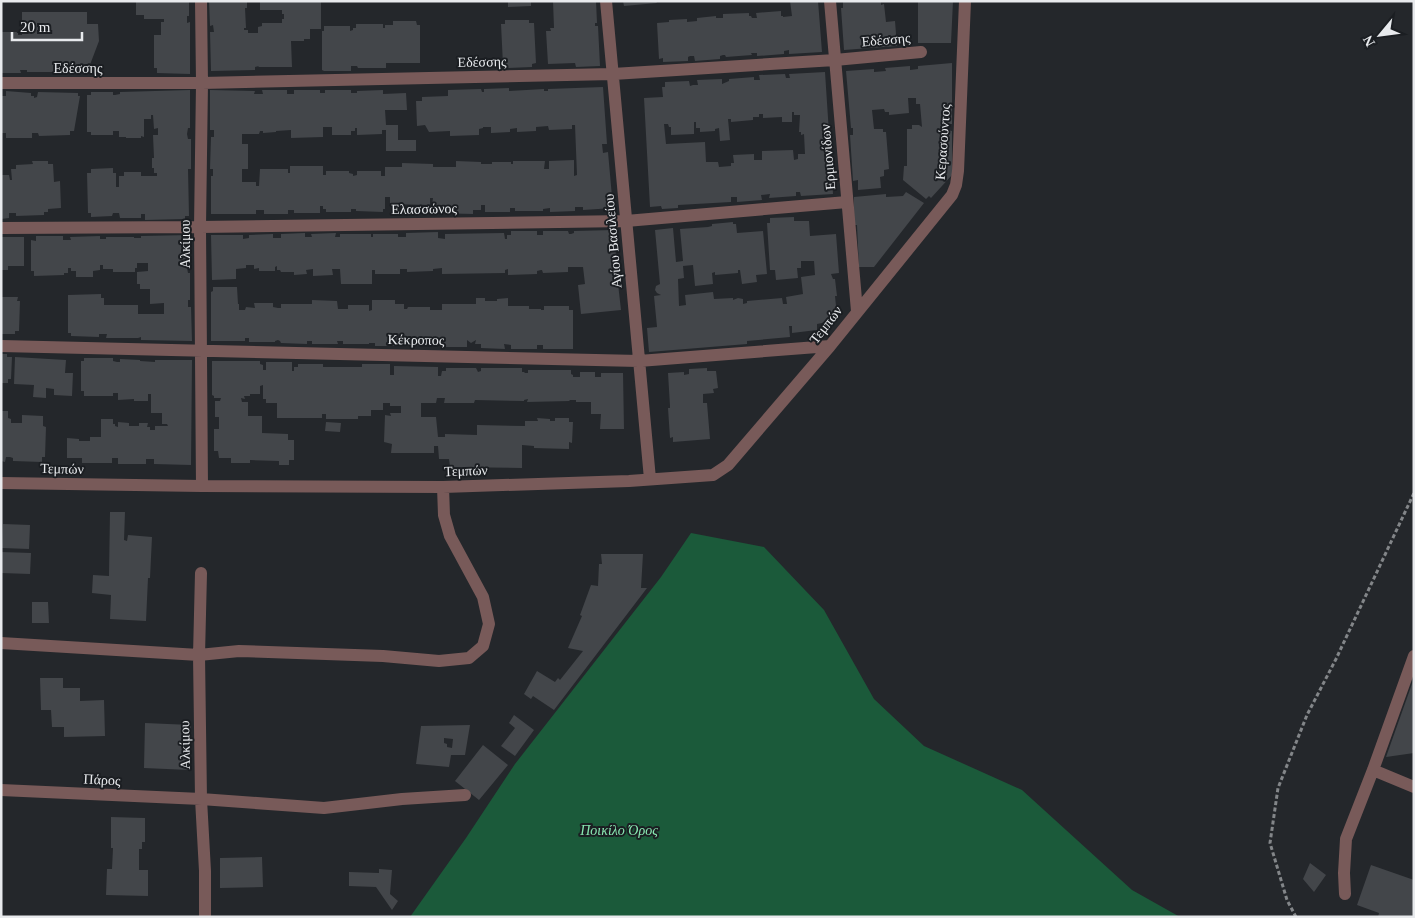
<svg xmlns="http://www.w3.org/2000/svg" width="1415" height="918" viewBox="0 0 1415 918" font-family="Georgia,serif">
	<rect width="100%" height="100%" fill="#24272b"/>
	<path fill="#1b5a3a" d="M691,533L764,547L824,610L874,699L924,746L1022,790L1132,890L1180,917H410L466,838L515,764L661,577Z"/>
	<path fill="#43464a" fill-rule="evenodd" d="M136,1H189V16H187V23L190,22V74L157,73V68H154V35H161V22H164V19H144V15H136Z
		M209,1H247V8H245L246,28H244V30H248V33H258V27L262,26V23H282V19H284V14H282V10H260V1H321V29H310V39H304V41H291L292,67H258L259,66L255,67V70L211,71L210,32H214L213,25L210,26Z
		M508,1H531V6L508,7Z
		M553,1H596L597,23H595V26H598L600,66L576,67L575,63L548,64L546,31H551L550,28H554Z
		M623,1H656L657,3L624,6Z
		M790,1H818L822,52L789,54V50L784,51V54L757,56V53H751L752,55L726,57L725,55H723L720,56V59L695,61L694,56H690L688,57V61L663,62V58L659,59L657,23L669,22V20L687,19V22L697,21V18L716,16V18H723V14L749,13V16H751L752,18H757L756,13L781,11V16H783V17L792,16Z
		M843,1H881V5L884,4L886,22L895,21L897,46L844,50L841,8H843Z
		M918,1H953L951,43H918Z
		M22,12H87V24H98L99,41L88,70H84L85,73L60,74V70H55V72H27V70H20L21,73H1V32H18V35H22Z
		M505,20H529V23H534L536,63L532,64V67L506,68V64L503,65L501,24H505Z
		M393,21H416L417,25H420V63H386V68H358L357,66H351V71H324L322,70V31H324V26H350V31L353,30V28H356V24H383V28H385V25H393Z
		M952,63V124H948V130L952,131V175L931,198L929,196L926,199L903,180L904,166H907V129H912V125H919L922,127L920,104H916V98H908L909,113L889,115V112H885L884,109L872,110L874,129H883V132H886L889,169L884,170V176L880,177L881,188L858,190V180L853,181L850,135H853V128H851L846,71L874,69V72L886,71L885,68L910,66V70L918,69V66Z
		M825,72L833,194L801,196L800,192H796V196L769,198L770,194L761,195L762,200L737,202V197H731V202L678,205V208L662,209L661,206L650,207L644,98L663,97L662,87H665V82L689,81L690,86L693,85H698L697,80L722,79V84L729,81V79L754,77V80H760L759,75L785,74L786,78H790L789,74ZM792,112H794V115H800L799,132H801V135L804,134L805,154H798V159L794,160L793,150L762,151V160H754V154L733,155L734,163H731V166L719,167L718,162H706L705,142L666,144L664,124H668L669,127H671V135L694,134V122H696V128H700V132L715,131V129L719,128L720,141L730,140L728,119H731V122L753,120V117H759V114H763V118L782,117V122H792Z
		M603,87L607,144H602L603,153L608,152L613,208L583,210V207H575V211L550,212V208L543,209V211H515V208H510V212H485V205H481V210H473V214L436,213V206H432L433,198H430V205L390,204V197H385V209H383V212L356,211V209H351V212H326V209H323V206H320V213H294V210H288V214H264V210H256V214H211V176H213V169H210L211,137H214V130H210V90L255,91L254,94H263L262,90H287V94H294V90H320V93H325V90H351V93H357V91L383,90V94L406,93L407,110H385L386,125H398V140H416V151H386V130H382V134L357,135V128H355V131H351V135H332V127H323V137L291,138V130L276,131V132L263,133V131H260L259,134H242V144H248V169H242V182H256V186H259L260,169H288V173H290V166H323V175H326V171H349V173L353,174V176L357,175V171H381V176H385V167H402V163L433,164V167H456V161L481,162V164H492V162H511V164H513V161H545L544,169H549V161L574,160V176L577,175L575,125H572V129L549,130L548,126L536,127V131L517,132V128L510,129V132L491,133V127H483V128L479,129V135L450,136V131L429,132L425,125L417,126L416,101H422V97L448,96V90L481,89L482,92H484V89L509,88V91L544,89V91H548V89Z
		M190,90V128H188L187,134L188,139H191V169H188L189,216H185V219L145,220V214H141V218H120L119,213H113L112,216L91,217V213H88L87,173H91V169L113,168V173H116V187H119V176H124V172H141V176H157V173H154V168H152V158H154L153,135H158V128L154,129L153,115H151V119H144V137L141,136V138H126V137H119V131H113V135H91V132H87V95H91V92H113V95H115L120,94V92Z
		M6,91L31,93V96H34V98L37,97L38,92L78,93V96H80L74,131H70V135L39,136L38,133H32V138H6V133H1V96H6Z
		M32,161H48V164H53L54,182L60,181L61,208L48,209V212H44V215L16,216V213H9V218L1,219V175H9L10,180H12L11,169H16V165L33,164Z
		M906,192L924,203L874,267H859L857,225H854V197L886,194V197L903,196Z
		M794,217V221H809L810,236L836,234L839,273L831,274L833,279H835L837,296H835L836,306L835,313L828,320L822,323L817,324V330L792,333V326H789L790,337L747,341V344L649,352L647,328L657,327L654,296L661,295L657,293L655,290L656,286L660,284L655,230L673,228L676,262L683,261L680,229L708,227L712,226V224L733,222V224H736L737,233L763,231L767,274L756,275L757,282L742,284L740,270H738V273L715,275V272L712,273L713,284L695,286L693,265L683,266L684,278L678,279L679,306L686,305L685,295L713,292L714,299L733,298V300L738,298L743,299V304L747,303V301L782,298L783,304H787L786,297L803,294L801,277L815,275L814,261H801V268H797L798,278L776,280L775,270H770L767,223H770V218Z
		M614,230L617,269H613V272L615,276L617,275L621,310L581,314L578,285L585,284L583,267H568V272L543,273L542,270H541L537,271V274L508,275V269L505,270V273L442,274V268L433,269V271L407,272V269H400V274H375V270H372V284H341L340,269H332L333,275L313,276V269L306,270L307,274L294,275V272H281L280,270H277V266L275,267V271H259V268L254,269V265H246V268L236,269V279L212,280L211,235H243V239L249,238V235L273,234V238H281V234L305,233V237H312L311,234L336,233L335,237H340V234H371V237H373V234H398V237H406V233L438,232V238L445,239V234L504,233L505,239H507V235H511V231H537V235H543V231H568L569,234H571L574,233V231Z
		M190,235L191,268H187L188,273H190V300H188V307H191L192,341L141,340V337L138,338H106L107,334H99V337L71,336V333H68V295L101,294V298H104V305H138V314H164V303L150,304V289H140V284H137V272L148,271V263H137V268H135V272H113V269H103V265H100V270L93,271V277H76V271H71V268H68V273H64V275L34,276V271H31V240L36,241V236H63V240H71L70,237L100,236V239H106V237H134V238H141V236Z
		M1,237H24V266H8V270H1Z
		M213,287H237L238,304H239V310H245L246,307L255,308L254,303H273V307L278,308H281V304H312V300L337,301L338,309H348V305H369V311L372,310V300H395V304H404V309H407L408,307H430V310H442V304H476V298H485V301H497V299L508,298V306H529V309H541V310H544V306H569V310H573V349H543V345H537V349H511V345L504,344L505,349L481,348V344H475L476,340L471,343L467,340V347H445V343H438V346H407V343H400V346H375V343H369V344H343V341H337L338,344H312V341H307V344L281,343L280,341L278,340L275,341V342H249V338H245V341H211V292L213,291Z
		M1,297H18L17,301H20L19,331H15V334H1Z
		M1,354H7V357H12L11,379H8V383H1Z
		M15,357L66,360L65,373H73L72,396L54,395V389L46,388V398L33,397L34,385L14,384Z
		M84,358H113V361L117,362H120V359L140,360V361L155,362V360H192L191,465L154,464V459H146V464H118V458H112V463H82V458H67V438L79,439V441H90V437H101V419H113V424H115V426L118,427V422L129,423V426H139V423H148L147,427H150V430H155V426H168L167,424H162V413H151V394H148V401H134V399L118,400V393H113V396H84V391H81V361H84Z
		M212,361H260V364L263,365V370H266V362H292V371H294V367H298V364H323V367H362V364H390V375H394V366L438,367V376H441L442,371H446V368H476L478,372L481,371V368H522V372H525L524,373H528V370H571V374L573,375V377H580V372H595V377H601V373H623L624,429H600L601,414H591V402H576V400H569L570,401L527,402L528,399L524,400V401L475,400L474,403H444L445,398H437L436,403H421V417H436L438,437H445V434L477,435V425L525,426V421H538L537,418L550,419V421H555V418H569V422H573L572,443L569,442V449L534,448V446L522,445V468L450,467L449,459H439L438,446H434V453H391L392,444L384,442L385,415L391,416L390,413H401V406H390V403H383V410H371V416H358V419H326V414H322V418H277V403H266V399H263V385L260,386V394H250V396H244L245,399L241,398L242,402H248V416H262V433L288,434V440H294V460H289V465H279V461L250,460V463H231V458H219L218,451H214V429H219V417H215V401H220L221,398H214V396L212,395Z
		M707,368V371H716L718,388L713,389L714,393L703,394V403H707L710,439L673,442V437L670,438L668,408H670V406L668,373L684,372V375L689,374V369Z
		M1,411H8V418L11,419V423H22V415L43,416V426L46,427L45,457H42V462L13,461V458L10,457H6L5,462L1,461Z
		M326,422L341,423L340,432L325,431Z
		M110,512H125L124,540L127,541L128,535L152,537L150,578H148L146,621L110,619L111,595L92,593L93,575L109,576Z
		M3,524L30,525L29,549L2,548Z
		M1,552L31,553L30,574L1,573Z
		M601,554H643L641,588H647L554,710L533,696L531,699L524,694L537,671L555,682L558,678L560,680L583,651L568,648L582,616L580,615L591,585L598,586L599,564H602Z
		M32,602H48L49,623H32Z
		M40,678H63V688H80V701L104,700L105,736L64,737V727H52L51,710H41Z
		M1413,681L1414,753L1386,757Z
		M514,715L534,730L515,756L501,746L515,728L509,723Z
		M145,723L191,725L189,770L144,768Z
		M470,725L465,755H451L449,767L416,764L421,726ZM444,738L453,739L452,748L447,747V744L444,743Z
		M483,745L508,765L479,800L455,781Z
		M111,817L145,818V842H142V849H139V870H148V896L106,895L107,869H112L113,848H111Z
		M262,857L263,887L220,888V858Z
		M1310,863L1326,875L1314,892L1303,879Z
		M1371,865L1414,880V917H1378L1379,913L1357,905Z
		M379,869L392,870L390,894L398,901L392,910L376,887L349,886V872L379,873Z"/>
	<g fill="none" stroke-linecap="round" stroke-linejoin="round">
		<path stroke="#838689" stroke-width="3" stroke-dasharray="4 2.5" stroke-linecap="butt" d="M1296,917L1287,900L1270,843L1278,788L1307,715L1336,659L1414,493"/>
		<path stroke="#785a59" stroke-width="12" d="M201,1L202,83L200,227L202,486
			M606,1L650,479
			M830,1L857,311
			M1,83H202L613,74L835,60L921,52
			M1,228L200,227L626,221L847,202
			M1,346L639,361L830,346
			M1,483L202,486L443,487L629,481L713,475L728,465L830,346L952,195L956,185L958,171L965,1
			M201,573L199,655L201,799L205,871V917
			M1,643L199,655L239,651L383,656L439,661L469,658L483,646L489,624L483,597L450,536L444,515L443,487
			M1373,770L1414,787
			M1,790L201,799L324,808L402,799L465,795
			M1345,894L1344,873L1346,839L1373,770L1414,656"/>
	</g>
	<g text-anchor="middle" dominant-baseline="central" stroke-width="4" stroke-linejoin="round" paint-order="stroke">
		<g font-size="14" fill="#e8eaed" stroke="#1b1e22">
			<text transform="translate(886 40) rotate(-5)">Εδέσσης</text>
			<text transform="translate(482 62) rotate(-1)">Εδέσσης</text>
			<text x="78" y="68">Εδέσσης</text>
			<text transform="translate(943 142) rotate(-86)">Κερασούντος</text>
			<text transform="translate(828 157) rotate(-95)">Ερμιονίδων</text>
			<text transform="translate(424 209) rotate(-1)">Ελασσώνος</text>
			<text transform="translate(613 241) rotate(-95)">Αγίου Βασιλείου</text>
			<text transform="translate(185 244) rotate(-90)">Αλκίμου</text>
			<text transform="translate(826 325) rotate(-52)">Τεμπών</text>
			<text transform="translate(416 340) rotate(1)">Κέκροπος</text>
			<text transform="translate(62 469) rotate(1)">Τεμπών</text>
			<text transform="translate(466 471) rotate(-2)">Τεμπών</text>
			<text transform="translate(185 745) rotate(-91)">Αλκίμου</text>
			<text transform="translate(102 780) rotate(3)">Πάρος</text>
		</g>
		<g font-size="14" font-style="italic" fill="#88e7b1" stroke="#1b1e22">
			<text x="619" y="830">Ποικίλο Όρος</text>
		</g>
	</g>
	<rect width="1415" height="918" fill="none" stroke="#e8eaed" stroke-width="5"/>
	<g transform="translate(1380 35) rotate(241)" stroke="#1b1e22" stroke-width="4" paint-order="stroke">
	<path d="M0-4L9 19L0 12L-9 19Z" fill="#e8eaed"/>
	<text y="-8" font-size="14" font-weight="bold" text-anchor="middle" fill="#e8eaed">N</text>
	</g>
	<path d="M12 32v8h70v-8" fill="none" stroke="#e8eaed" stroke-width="2.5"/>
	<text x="20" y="32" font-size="15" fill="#e8eaed" stroke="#1b1e22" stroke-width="4" paint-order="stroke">20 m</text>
</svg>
